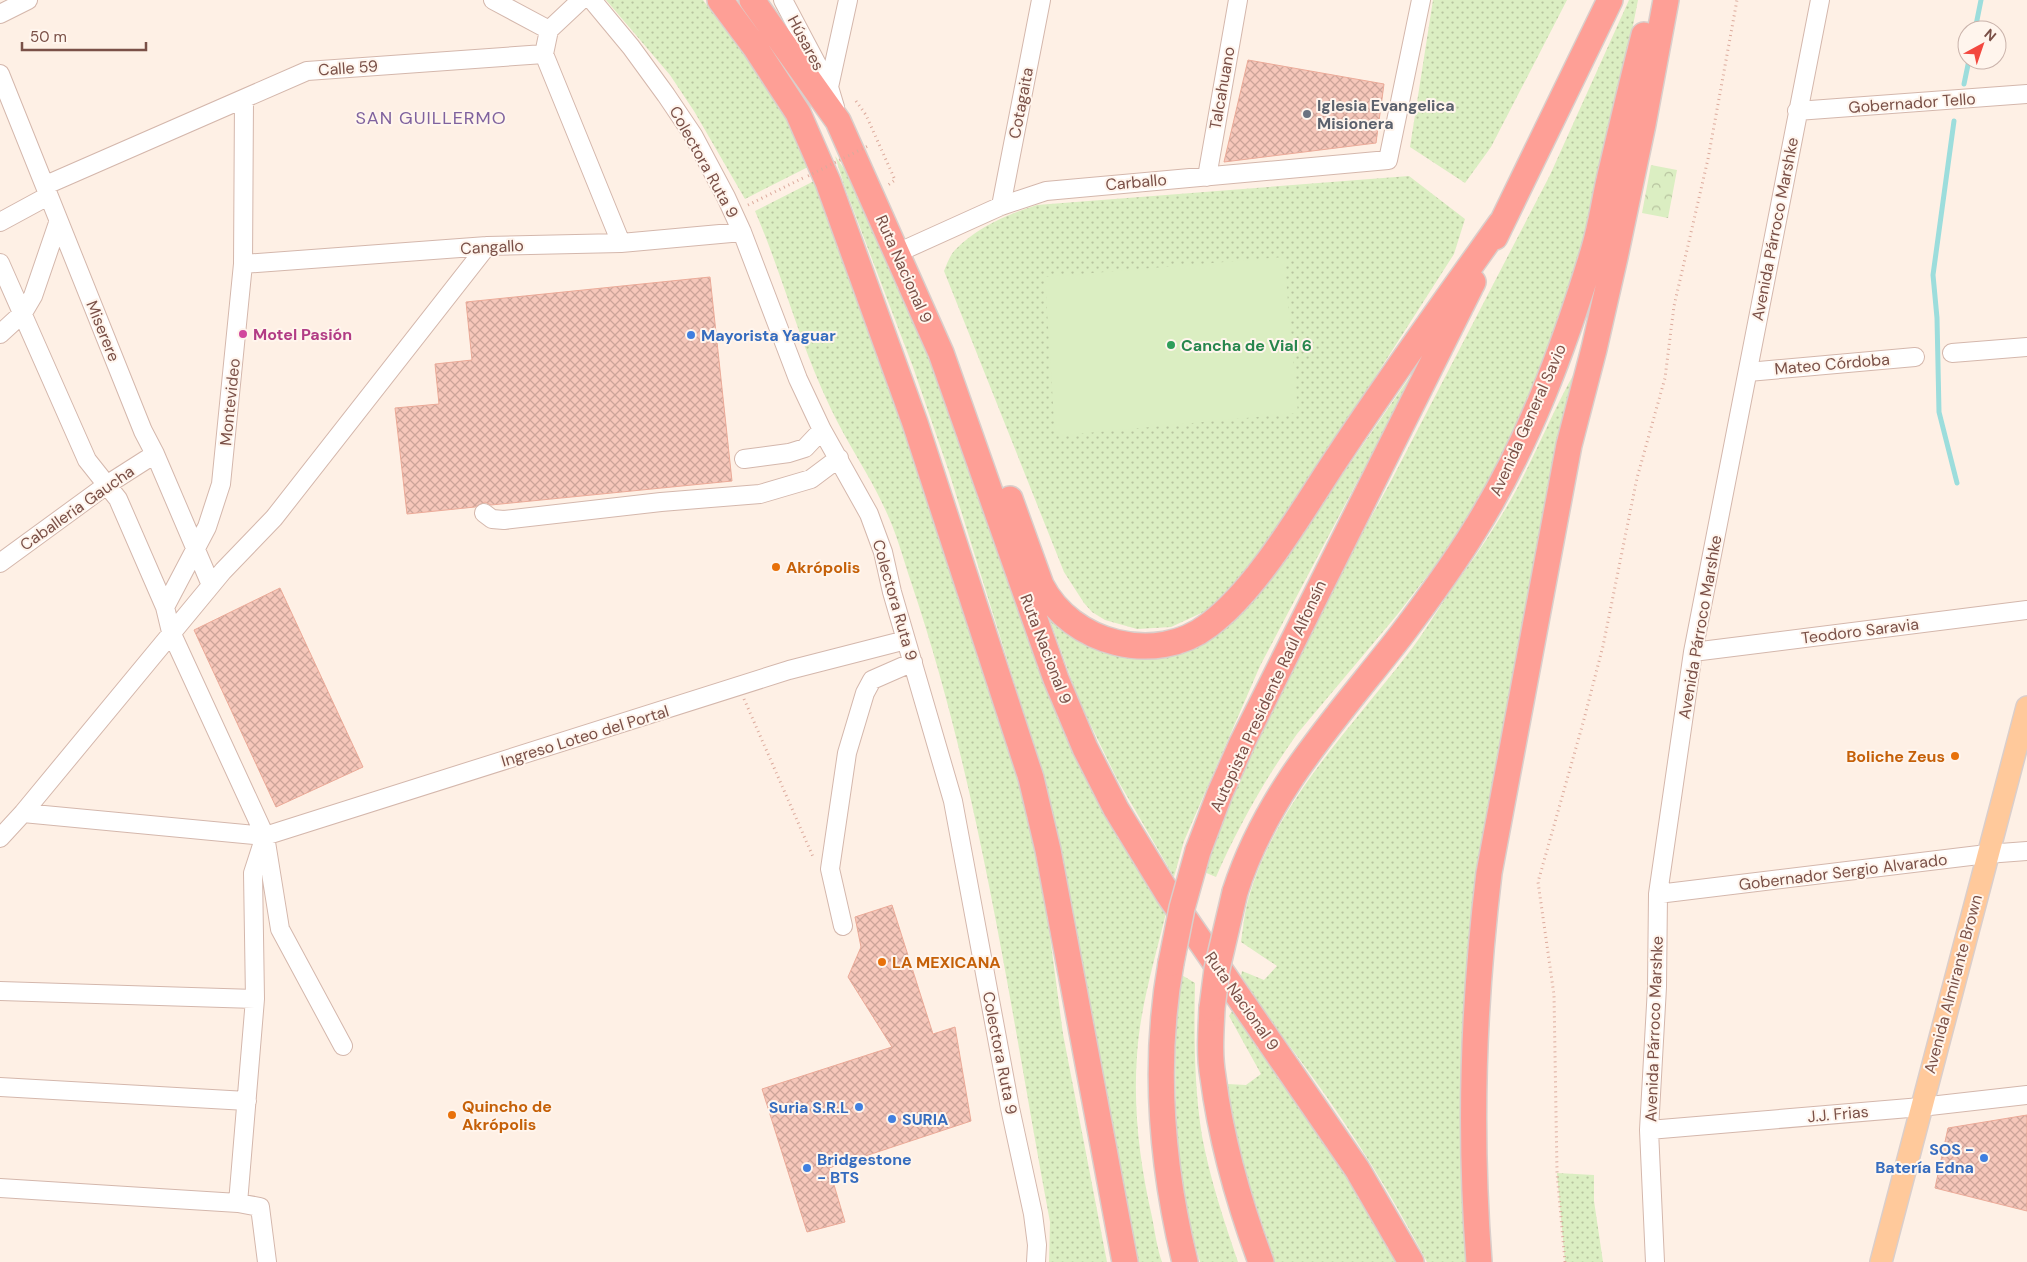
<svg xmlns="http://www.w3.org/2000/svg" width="2027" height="1262" viewBox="0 0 2027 1262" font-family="'DM Sans',sans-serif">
	<defs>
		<pattern id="grass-dots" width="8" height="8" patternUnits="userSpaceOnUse" patternTransform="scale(1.25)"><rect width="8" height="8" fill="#dbeec2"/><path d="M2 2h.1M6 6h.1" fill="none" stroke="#b7c39f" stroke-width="1.8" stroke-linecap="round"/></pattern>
		<pattern id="park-crowns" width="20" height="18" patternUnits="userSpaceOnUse" patternTransform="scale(1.25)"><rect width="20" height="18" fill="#dbeec2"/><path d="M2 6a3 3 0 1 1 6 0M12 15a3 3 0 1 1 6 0" fill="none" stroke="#b7c39f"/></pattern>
		<pattern id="building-cross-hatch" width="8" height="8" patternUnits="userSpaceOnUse" patternTransform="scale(1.25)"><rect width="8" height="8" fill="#f6c7ba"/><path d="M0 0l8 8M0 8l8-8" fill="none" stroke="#cca499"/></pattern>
	</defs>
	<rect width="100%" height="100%" fill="#fef0e5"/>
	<path fill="url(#grass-dots)" d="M606,0H703L757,71L790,122L810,166L745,199L694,111L670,75Z
		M1433,0H1567L1491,147L1465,183L1410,147Z
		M1629,0H1638L1618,102L1576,287L1505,453L1458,536L1397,615L1297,734C1265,779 1238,827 1216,877L1204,872L1234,790L1254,742L1304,639L1391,481L1550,175Z
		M835,156L855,184L925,340L1091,784L1111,825L1166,913C1155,959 1140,1007 1137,1055C1133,1110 1140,1164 1152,1217C1155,1232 1157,1248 1162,1262H1137L1075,924L1042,772L949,472L913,367L845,188Z
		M1409,176L1465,219L1454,254L1288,513L1244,572L1208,610L1171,627L1137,629L1105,620L1092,612L1084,603L1064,572L944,271C947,264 950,255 955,250C976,228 1008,214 1037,205Z
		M816,180L832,220L988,673L1026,809L1043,884L1063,1034L1107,1262H1049L1050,1222C1010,1008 981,789 911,582C903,558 896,531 884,507C869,474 847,443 831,409C800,345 783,276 755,211Z
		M1438,336L1357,482L1260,666L1184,841L1174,877L1117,779L1079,701L1050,620L1073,637L1145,655L1280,565Z
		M1576,370L1525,611L1497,766L1465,998L1461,1081L1464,1179L1469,1262H1427C1393,1197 1354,1134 1311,1075C1288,1043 1263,1012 1240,981L1242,971L1264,980L1277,966L1241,942C1243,929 1244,916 1247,904C1273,806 1346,734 1407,655C1422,636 1435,614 1449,593C1466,569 1483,546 1498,521C1529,473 1548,419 1576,370Z
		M1180,974L1195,983C1194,1034 1194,1086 1202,1136C1210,1179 1224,1221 1238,1262H1200C1195,1244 1189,1225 1186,1206C1173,1130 1173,1052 1180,974Z
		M1234,1008L1292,1087L1399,1262H1275L1239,1154L1227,1084L1246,1085L1261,1074L1229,1016Z
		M1557,1173L1594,1175V1201L1603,1262H1565Z"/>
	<path fill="url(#park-crowns)" d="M1651,165L1677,170L1668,218L1642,213Z"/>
	<path fill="#dbeec2" d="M1284,257L1298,413L1055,436L1045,277Z"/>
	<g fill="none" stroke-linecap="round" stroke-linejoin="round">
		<path stroke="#9cdddc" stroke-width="5" d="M1975,30L1981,0
			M1964,84L1969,60
			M1954,121L1933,275L1937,318L1939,412L1957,483"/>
	</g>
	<path fill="url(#building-cross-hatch)" stroke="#ebaa98" d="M1248,60L1384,84L1376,143L1224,162Z
		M710,277L732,481L491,505L485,502L475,507L407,514L395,408L439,404L435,364L472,360L466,302Z
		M280,588L363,767L276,807L194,630Z
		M892,905L933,1034L955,1027L971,1121L829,1168L845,1222L807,1232L762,1089L892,1047L848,977L861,947L855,917Z
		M2027,1115V1211L1935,1188L1948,1128Z"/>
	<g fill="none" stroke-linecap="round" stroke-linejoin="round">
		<g stroke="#d4b7ac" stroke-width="20">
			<path id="minor" d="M493,0L549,30
				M592,0L631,47L666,95L693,135L726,197L742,232L798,379L822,430L869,514L883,552L892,592L953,801L1010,1108L1033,1214L1037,1245L1036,1262
				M783,0L829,87L835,107
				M0,14L28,0
				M544,54L621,243
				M0,74L143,431L155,454L211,585
				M829,87L848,0
				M244,99L243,264L221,484L207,527L165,607L171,632L265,836L280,929L343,1046
				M1797,111L2027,94
				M1207,177L1238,0
				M46,185L307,71L544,54L549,30L581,0
				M1001,206L1041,0
				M0,222L48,196
				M897,253L1001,206L1046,191L1388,160L1421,0
				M0,263L87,460L118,499L165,607
				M243,264L487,246L621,243L742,232
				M0,334L23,313L33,296L58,223
				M1952,353L2027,347
				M1748,372L1915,357
				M744,459L789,453L805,448L822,430
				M484,513L492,519L504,520L661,502L760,494L811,479L839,458
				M0,563L108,484L155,454
				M1693,652L2027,610
				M23,813L265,836L789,670L906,640
				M0,838L23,813L223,571L274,518L487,246
				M264,839L253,873L255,999L238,1203L260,1207L267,1262
				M1658,894L1987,854L2027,851
				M843,926L830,869L847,753L865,693L872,680L913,662
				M0,991L255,999
				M0,1087L247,1101
				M1649,1130L1921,1107L2027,1095
				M0,1188L238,1203
				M1655,1262L1649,1130L1657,987L1658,894L1693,652L1820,0"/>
		</g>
		<g stroke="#dacecb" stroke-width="24">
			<path id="major" d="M1881,1262L2027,707"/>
		</g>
		<g stroke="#dacecb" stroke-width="28">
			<path id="highway" d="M720,0L755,47L798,113L828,182L915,423L1031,778L1048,850L1125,1262
				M752,0L838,121L941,353L1056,679L1085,748L1116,809L1168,894L1357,1169L1411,1262
				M1495,237L1610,0
				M1010,499L1041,585C1071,644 1156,666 1209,625C1259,588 1304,507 1339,455C1391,376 1446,300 1501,223
				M1198,851L1220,793L1242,743L1473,282
				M1235,892C1268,789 1337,718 1402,634C1427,601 1452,567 1474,531C1528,445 1564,348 1593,252C1601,227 1604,201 1610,176C1621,129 1632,82 1644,35
				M1171,963C1153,1063 1161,1163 1185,1262
				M1212,1008C1211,1031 1209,1054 1213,1077C1221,1139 1239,1203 1261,1262
				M1479,1262C1469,1129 1473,1006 1489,873L1569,445L1594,349L1615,257L1643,124L1666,0"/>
		</g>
		<path stroke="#dcaa9c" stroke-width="3" stroke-dasharray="1 4" stroke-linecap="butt" d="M856,101L866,115L895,180L888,185
			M748,205L805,177
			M744,699L814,859
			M1565,1262L1557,1173L1554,995L1538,882L1583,723L1603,646L1637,478L1665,378L1674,306L1708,159L1737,0"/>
		<use href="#minor" stroke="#fff" stroke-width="18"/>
		<use href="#major" stroke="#ffc99b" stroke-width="21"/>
		<use href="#highway" stroke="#fe9f96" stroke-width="25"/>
		<g stroke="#dacecb" stroke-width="28" stroke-linecap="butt">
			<path id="highway-bridge" d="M1171,963L1182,908L1198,851
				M1212,1008L1217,969L1235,892"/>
		</g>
		<path stroke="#dcaa9c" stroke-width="3" stroke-dasharray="1 4" stroke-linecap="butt" d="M808,176L870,145"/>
		<use href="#highway-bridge" stroke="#fe9f96" stroke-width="25"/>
	</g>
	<circle fill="#6b7280" stroke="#fff5ed" stroke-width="2" cx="1307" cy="114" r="5"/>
	<circle fill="#d1479c" stroke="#fff5ed" stroke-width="2" cx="243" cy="334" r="5"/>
	<g fill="#3f7fe0" stroke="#fff5ed" stroke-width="2">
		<circle cx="691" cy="335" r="5"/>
		<circle cx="859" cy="1107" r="5"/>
		<circle cx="892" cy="1119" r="5"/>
		<circle cx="1984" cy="1158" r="5"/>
		<circle cx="807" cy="1168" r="5"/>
	</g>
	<circle fill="#2e9e5b" stroke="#fff5ed" stroke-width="2" cx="1171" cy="345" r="5"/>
	<g fill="#e8710a" stroke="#fff5ed" stroke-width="2">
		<circle cx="776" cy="567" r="5"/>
		<circle cx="1955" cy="756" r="5"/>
		<circle cx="882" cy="962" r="5"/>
		<circle cx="452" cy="1115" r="5"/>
	</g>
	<g text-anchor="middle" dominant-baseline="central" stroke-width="4" stroke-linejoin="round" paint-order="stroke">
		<g font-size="16" fill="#7a5047" stroke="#fff5ed">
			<text transform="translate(806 43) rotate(62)">Húsares</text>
			<text transform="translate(348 68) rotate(-4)">Calle 59</text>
			<text transform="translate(1222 88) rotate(-80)">Talcahuano</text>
			<text transform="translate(1021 103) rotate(-79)">Cotagaita</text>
			<text transform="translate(1912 103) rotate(-4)">Gobernador Tello</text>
			<text transform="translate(704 162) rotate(61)">Colectora Ruta 9</text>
			<text transform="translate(1136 182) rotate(-5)">Carballo</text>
			<text transform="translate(1775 229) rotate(-79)">Avenida Párroco Marshke</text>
			<text transform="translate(492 247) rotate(-3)">Cangallo</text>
			<text transform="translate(904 269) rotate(66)">Ruta Nacional 9</text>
			<text transform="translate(103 331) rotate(68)">Miserere</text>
			<text transform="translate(1832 364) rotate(-5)">Mateo Córdoba</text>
			<text transform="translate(230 402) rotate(-84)">Montevideo</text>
			<text transform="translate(1528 420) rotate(-66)">Avenida General Savio</text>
			<text transform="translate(77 508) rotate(-35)">Caballeria Gaucha</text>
			<text transform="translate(895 600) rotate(74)">Colectora Ruta 9</text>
			<text transform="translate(1700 627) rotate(-80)">Avenida Párroco Marshke</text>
			<text transform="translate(1860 631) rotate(-7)">Teodoro Saravia</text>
			<text transform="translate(1046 649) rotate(69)">Ruta Nacional 9</text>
			<text transform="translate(1268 696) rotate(-65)">Autopista Presidente Raúl Alfonsín</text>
			<text transform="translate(585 736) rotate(-17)">Ingreso Loteo del Portal</text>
			<text transform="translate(1843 872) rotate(-7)">Gobernador Sergio Alvarado</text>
			<text transform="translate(1953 984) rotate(-75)">Avenida Almirante Brown</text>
			<text transform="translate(1242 1001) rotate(55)">Ruta Nacional 9</text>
			<text transform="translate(1654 1029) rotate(-88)">Avenida Párroco Marshke</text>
			<text transform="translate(1000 1053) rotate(79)">Colectora Ruta 9</text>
			<text transform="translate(1838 1114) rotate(-5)">J.J. Frias</text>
		</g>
		<g font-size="16" font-weight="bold" fill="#5b616d" stroke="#fff5ed" text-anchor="start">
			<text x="1317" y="105">Iglesia Evangelica<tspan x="1317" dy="18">Misionera</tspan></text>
		</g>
		<g font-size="16" font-weight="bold" fill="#b23c85" stroke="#fff5ed" text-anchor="start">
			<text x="253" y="334">Motel Pasión</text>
		</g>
		<g font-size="16" font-weight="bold" fill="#366cbe" stroke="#fff5ed" text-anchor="start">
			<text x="701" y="335">Mayorista Yaguar</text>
			<text x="849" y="1107" text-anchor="end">Suria S.R.L</text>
			<text x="902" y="1119">SURIA</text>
			<text x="1974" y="1149" text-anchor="end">SOS -<tspan x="1974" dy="18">Batería Edna</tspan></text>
			<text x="817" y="1159">Bridgestone<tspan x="817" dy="18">- BTS</tspan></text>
		</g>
		<g font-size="16" font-weight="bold" fill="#27864d" stroke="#fff5ed" text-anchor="start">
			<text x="1181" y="345">Cancha de Vial 6</text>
		</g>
		<g font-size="16" font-weight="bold" fill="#c56008" stroke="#fff5ed" text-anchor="start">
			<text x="786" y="567">Akrópolis</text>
			<text x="1945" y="756" text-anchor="end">Boliche Zeus</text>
			<text x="892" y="962">LA MEXICANA</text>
			<text x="462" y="1106">Quincho de<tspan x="462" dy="18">Akrópolis</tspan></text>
		</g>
		<g font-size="18" letter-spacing="1" fill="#7f629e" stroke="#fff5ed">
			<text x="431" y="118">SAN GUILLERMO</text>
		</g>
	</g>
	<g transform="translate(1982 45) rotate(40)"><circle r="24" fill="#fff5ed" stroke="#cab3ab"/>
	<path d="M0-4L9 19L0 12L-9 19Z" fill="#f3483f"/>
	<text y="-8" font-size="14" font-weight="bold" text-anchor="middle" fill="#7a5047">N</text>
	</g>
	<path d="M22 42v8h124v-8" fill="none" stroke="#7a5047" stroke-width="2.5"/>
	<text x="30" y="42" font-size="15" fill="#7a5047" stroke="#fff5ed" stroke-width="4" paint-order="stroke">50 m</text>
</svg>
